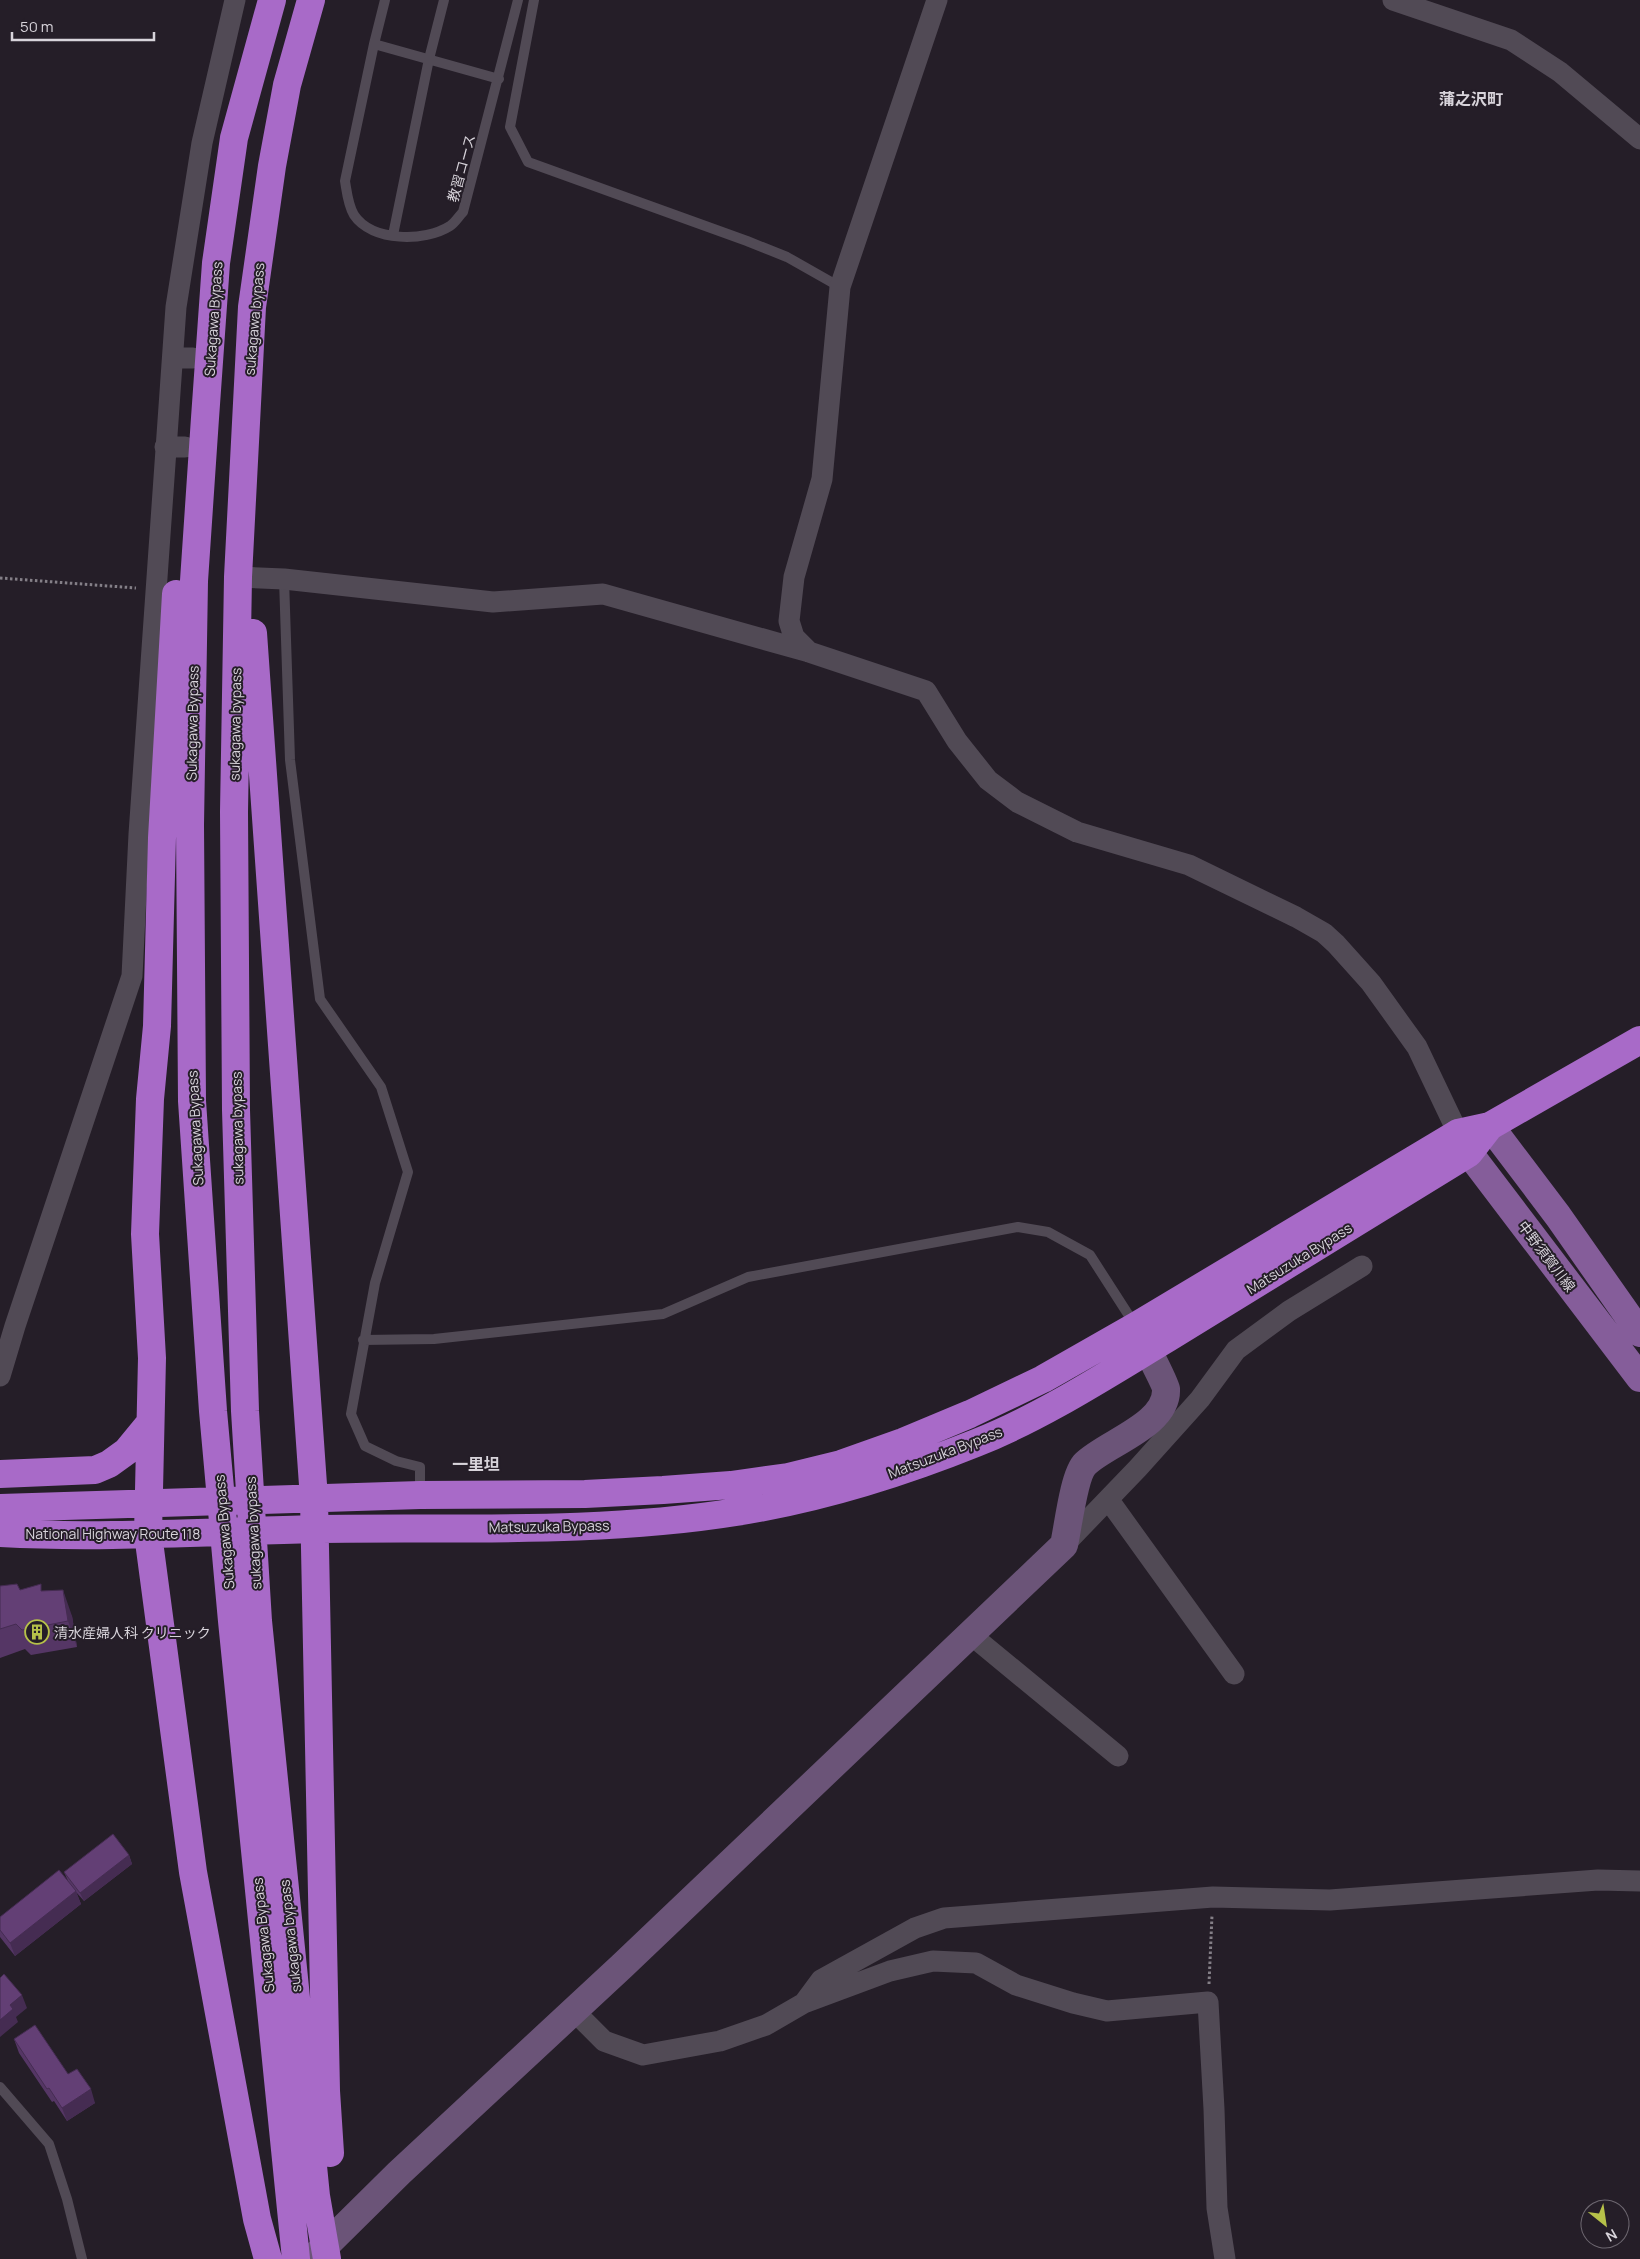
<svg xmlns="http://www.w3.org/2000/svg" width="1640" height="2259" viewBox="0 0 1640 2259" font-family="Manrope,'Noto Sans JP',sans-serif">
	<rect width="100%" height="100%" fill="#251e28"/>
	<g fill="none" stroke-linecap="round" stroke-linejoin="round">
		<path stroke="#847f87" stroke-width="3" stroke-dasharray="2.5 2.5" stroke-linecap="butt" d="M0,578L136,588
			M1209,1984L1212,1915"/>
		<path stroke="#514a55" stroke-width="10" d="M385,0L374,44L345,181C347,193 348,205 354,215C372,242 425,242 450,226C455,223 459,216 463,212L518,0
			M534,0L510,127L528,162L747,241L787,257L840,287
			M374,44L499,79
			M393,235L429,59L444,0
			M284,579L290,760L320,999L381,1087L408,1172L375,1283L351,1414L365,1446L396,1461L420,1467V1494
			M363,1340L434,1339L663,1314L748,1277L1018,1227L1048,1232L1090,1255L1135,1325
			M0,2087L49,2144L67,2199L82,2259"/>
		<path stroke="#514a55" stroke-width="21" d="M1393,0L1511,40L1560,72L1640,139
			M173,358H193
			M165,447H185
			M238,577L284,579L493,602L603,594L809,652L926,691L957,741L988,780L1017,802L1077,832L1189,865L1296,917L1324,933L1336,944L1371,983L1417,1047L1458,1133
			M809,652L794,637L789,621L794,577L822,479L840,287L937,0
			M0,1376L15,1326L132,976L139,834L176,307L202,143L235,0
			M1108,1499L1234,1674
			M1064,1545L1138,1468L1200,1399L1236,1350L1289,1311L1362,1266
			M970,1634L1118,1756
			M804,2003L821,1980L915,1928L944,1918L1213,1897L1330,1900L1598,1880L1640,1881
			M574,2011L604,2041L643,2055L720,2041L766,2025L804,2003L890,1971L933,1961L976,1963L1016,1985L1073,2003L1107,2011L1208,2002L1214,2109L1217,2208L1225,2259"/>
		<path stroke="#6b5478" stroke-width="28" d="M312,2259L399,2173L622,1966L1064,1545C1068,1527 1074,1475 1085,1464C1106,1443 1168,1425 1166,1389C1165,1382 1142,1340 1138,1330"/>
		<path stroke="#855d9a" stroke-width="28" d="M1490,1126L1558,1216L1640,1333
			M1458,1133L1469,1153L1640,1378"/>
		<path stroke="#a86ac8" stroke-width="28" d="M272,0L234,138L216,263L205,418L194,581L190,825L192,1101L213,1411L232,1621L296,2259
			M311,0L287,85L272,166L252,307L238,577L234,812L236,1110L245,1411L258,1621L316,2196L327,2259
			M176,594L162,838L157,1026L150,1099L145,1234L152,1358L148,1534L193,1872L257,2219L268,2259
			M253,633L314,1499L326,2091L330,2153
			M0,1474L95,1470L109,1464L127,1451L150,1423
			M0,1508L420,1495L585,1494L663,1490L731,1485L788,1477L841,1464L903,1442L970,1414L1043,1379L1136,1326L1458,1133L1490,1126L1640,1040
			M0,1533C107,1539 214,1531 321,1529C459,1527 599,1534 736,1512C818,1499 899,1474 976,1443C1042,1417 1108,1374 1168,1338C1269,1277 1369,1215 1469,1153L1490,1126"/>
	</g>
	<path fill="#553665" d="M0,1586L20,1590L43,1591L72,1616L77,1647L31,1655L25,1649L0,1658Z
		M129,1855L132,1864L84,1901L76,1892L81,1904L15,1956L0,1937V1917L68,1881L64,1872Z
		M14,2039L68,2074L95,2103L67,2121L54,2101L52,2102L19,2053Z"/>
	<path fill="#452c52" d="M63,1590L72,1616L77,1647L68,1621Z
		M129,1855L132,1864L84,1901L80,1893Z
		M76,1891L81,1904L15,1956L10,1943Z
		M22,1995L27,2008L16,2017L18,2022L0,2037V2020L10,2005Z
		M91,2089L95,2103L67,2121L62,2108Z"/>
	<path fill="#633f75" stroke="#452c52" d="M17,1584L20,1590L41,1584V1591L63,1590L68,1621L22,1630L16,1624L0,1629V1586Z
		M113,1834L129,1855L80,1893L64,1872Z
		M59,1870L76,1891L10,1943L0,1930V1917Z
		M4,1974L22,1995L10,2005L13,2009L0,2020V1978Z
		M35,2025L68,2074L77,2069L91,2089L62,2108L49,2088L47,2089L14,2039Z"/>
	<defs>
		<g id="building-ring" transform="scale(1.25)"><circle r="9.5" fill="#251e28" stroke="#b6c149" stroke-width="1.5"/><path d="M-4-6H4V6H1V3H-1V6H-4ZM-2.5-4.3h1.7v1.8h-1.7ZM.8-4.3h1.7v1.8H.8ZM-2.5-1h1.7V.8h-1.7ZM.8-1h1.7V.8H.8Z" fill="#b6c149"/></g>
	</defs>
	<g fill-rule="evenodd">
		<use href="#building-ring" x="37" y="1632"/>
	</g>
	<g text-anchor="middle" dominant-baseline="central" stroke-width="4" stroke-linejoin="round" paint-order="stroke">
		<g font-size="14" fill="#d8d4db" stroke="#251e28">
			<text transform="translate(461 168) rotate(-75)">教習コース</text>
			<text transform="translate(213 319) rotate(-86)">Sukagawa Bypass</text>
			<text transform="translate(254 319) rotate(-85)">sukagawa bypass</text>
			<text transform="translate(192 723) rotate(-89)">Sukagawa Bypass</text>
			<text transform="translate(235 724) rotate(-89)">sukagawa bypass</text>
			<text transform="translate(195 1128) rotate(-93)">Sukagawa Bypass</text>
			<text transform="translate(237 1128) rotate(-91)">sukagawa bypass</text>
			<text transform="translate(1547 1256) rotate(53)">中野須賀川線</text>
			<text transform="translate(1299 1258) rotate(-32)">Matsuzuka Bypass</text>
			<text transform="translate(945 1452) rotate(-21)">Matsuzuka Bypass</text>
			<text transform="translate(549 1526) rotate(-1)">Matsuzuka Bypass</text>
			<text transform="translate(224 1532) rotate(-95)">Sukagawa Bypass</text>
			<text x="113" y="1533">National Highway Route 118</text>
			<text transform="translate(253 1533) rotate(-93)">sukagawa bypass</text>
			<text transform="translate(263 1935) rotate(-96)">Sukagawa Bypass</text>
			<text transform="translate(290 1936) rotate(-96)">sukagawa bypass</text>
		</g>
		<g font-size="14" fill="#d8d4db" stroke="#251e28" text-anchor="start">
			<text x="54" y="1632">清水産婦人科 クリニック</text>
		</g>
		<g font-size="16" font-weight="bold" fill="#d8d4db" stroke="#251e28">
			<text x="1471" y="99">蒲之沢町</text>
			<text x="476" y="1464">一里坦</text>
		</g>
	</g>
	<g transform="translate(1605 2224) rotate(150)"><circle r="24" fill="#251e28" stroke="#6d6770"/>
	<path d="M0-4L9 19L0 12L-9 19Z" fill="#b6c149"/>
	<text y="-8" font-size="14" font-weight="bold" text-anchor="middle" fill="#d8d4db">N</text>
	</g>
	<path d="M12 32v8h142v-8" fill="none" stroke="#d8d4db" stroke-width="2.5"/>
	<text x="20" y="32" font-size="15" fill="#d8d4db" stroke="#251e28" stroke-width="4" paint-order="stroke">50 m</text>
</svg>
